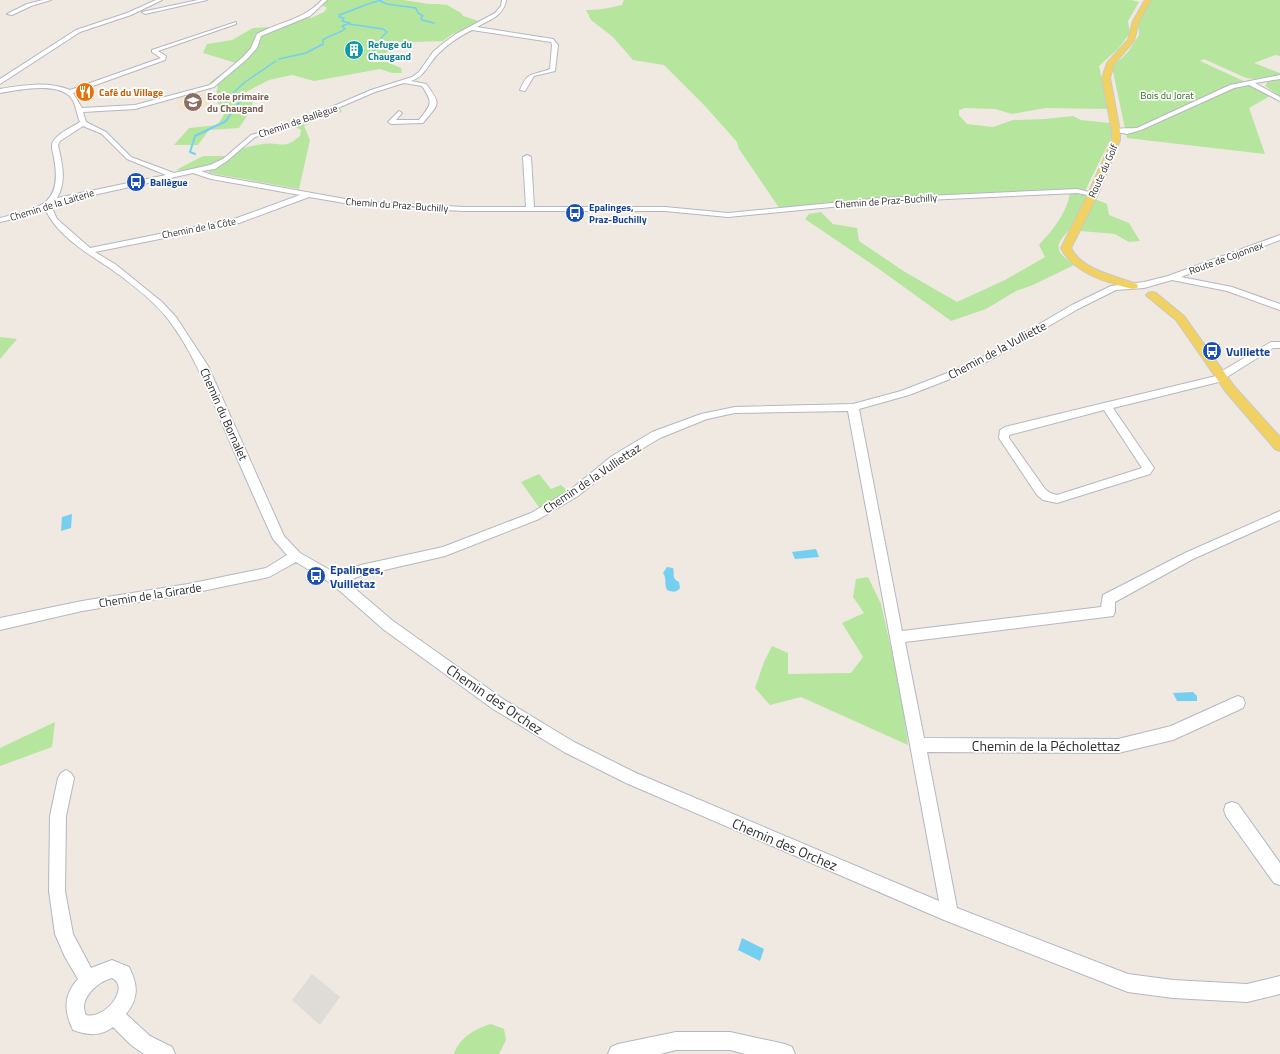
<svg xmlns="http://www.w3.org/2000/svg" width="1280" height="1054" viewBox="0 0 1280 1054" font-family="'Titillium Web',sans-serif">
	<rect width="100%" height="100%" fill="#efe9e1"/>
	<path fill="#f0e6d1" d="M207,90L210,106L179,111L176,98Z"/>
	<path fill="#b6e59e" d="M326,0H403L429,4H437L447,5L461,13L463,16L479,21L451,35L443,41L414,42L388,46L387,62L401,68L402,73H392L380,69L314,81L292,75L269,80L242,94L253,101L249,113L239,128L209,130L198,145H174L189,128L218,125L226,110L218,104L216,95L218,85L209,83L236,63L203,53L207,44L232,40L253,28L284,26L304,17L311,18L324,12L327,8L322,5Z
		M624,0H1131L1139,2L1128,21L1130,33L1118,49L1099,66L1109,109L1046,108L1012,114L995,109L965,108L959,110V115L967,124L993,127L1013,120L1045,119L1073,116L1081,120L1110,123L1112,136L1085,191L780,209L739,149L737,142L705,106L664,65L633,60L613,37L591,20L586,10C599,10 610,8 622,5Z
		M1147,0H1280V56L1275,55L1254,63L1280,73V76L1254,79L1246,78L1204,59L1200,61L1248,83L1270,96L1249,108L1265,154L1127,138L1112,67L1128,52L1139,35L1138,23Z
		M1280,79V96L1265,86L1268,81Z
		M340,108L342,112L318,118L304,126L310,140L299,189L209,173V171C221,165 230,154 241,149C247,147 256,145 262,144C281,141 283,151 300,136L301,130L294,126Z
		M203,156H228C213,164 194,174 176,170Z
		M1070,193L1085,195L1107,204L1109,215L1129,223L1140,241L1129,242L1115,234L1069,230C1053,247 1056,251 1074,265L1033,285L1016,291L986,309L951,321L879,269L805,219L809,214L821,212L833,224L857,228L859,241L905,272L957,302L1005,280L1045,257L1039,245C1052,231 1067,213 1070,193Z
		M0,337L17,339L0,359Z
		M539,474L551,489L561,485L569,492L541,510L521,482Z
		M868,577L881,604L901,693L908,745L801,697L770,705L755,688L764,662L772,646L788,653V674L851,673L863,657L842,623L864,613L853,597L856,579Z
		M55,722L52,747L0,766V748Z
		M491,1024L504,1029L506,1040L499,1054H454C459,1038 476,1028 491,1024Z"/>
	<path fill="#dfdcd8" d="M312,974L340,997L320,1025L292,1000Z"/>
	<path fill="#75cff0" d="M72,514L71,528L61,531L62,517Z
		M816,549L819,557L795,559L792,552Z
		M667,567L673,568C675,575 671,578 679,582L680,588C676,593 673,592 667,590C664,584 667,578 663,573Z
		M1193,692L1197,696V701H1177L1173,693Z
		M742,938L764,949L760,961L738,950Z"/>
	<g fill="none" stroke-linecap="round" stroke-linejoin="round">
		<path stroke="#75cff0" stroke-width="1.5" d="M380,1L387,4L416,8L418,13L423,16L421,18L422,20L434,23
			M349,24L383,29L387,32L381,38
			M371,54L374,50L389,43L387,42
			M279,59L306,53L323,44V40C330,35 338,34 345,29L342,26L350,23L342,21L344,18L339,17V15C354,10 367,3 382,0
			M231,114L240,101L232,97V94L245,82L276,61"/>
		<path stroke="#75cff0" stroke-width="2" d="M195,154L190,152L195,136L226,121L231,113"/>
		<g stroke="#b4b7c1" stroke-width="2">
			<path id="minor" d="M43,0H51L31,6L12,15L7,14L27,4Z
				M156,0H162L131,15L80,32L0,84V79L76,30L127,13Z
				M198,0H207L145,14L142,12Z
				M322,0H327L310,16L261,36L257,48L247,59L214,87L135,109L83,112L86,122L106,132L131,157L174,173L210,165L223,159L251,135L299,121L371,90L412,77L419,72L433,52L441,45L456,34L495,13L501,6L502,0H506C504,16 489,20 477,27L553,39L558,45L555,71L534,76L525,91L520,90C528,70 533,76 550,69L552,45L551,42L472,30C460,36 449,43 439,53C428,63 426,76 411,81L426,84C442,105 439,103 423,123L391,124L388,122L399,111L402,113L396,120H419C431,104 434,104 422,86L404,83L375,92L303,123L255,137L227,161L215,169L201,171L212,175L356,201L463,207H526L523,157L527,155L531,157L534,207H665L728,213L883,198L1077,189L1097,194L1093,196L1077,193L883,202L728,217L665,211H463L356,205L309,197L239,223L95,252L115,264L162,302L176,317L208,366L284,536L300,553L337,574L361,565L443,547L531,513L570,490L612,456L652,432L701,414L735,407L853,404L901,391L950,372L988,354L1072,305L1111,286L1144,282L1168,276L1280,235V240L1181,277L1232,287L1280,304V310L1227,291L1172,280L1144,288L1116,290L1078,309L994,358L958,376L909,395L859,409L902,631L1101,607L1103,595L1185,553L1280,511V520L1193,559L1115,602V612L1113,616L905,642L924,738L1118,739L1171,726L1233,698L1238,696L1243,698L1245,703L1243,708L1173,740L1118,753L927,752L957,908L1128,974L1173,980L1247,984L1280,976V994L1247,1002L1173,998L1128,992L944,920L626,783L564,752L493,709L383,629L332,584L296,562L269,577L188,594L82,611L0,630V618L82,601L188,584L266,568L287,555L273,539C256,502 240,465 224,428C208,390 193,352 168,319C154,301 127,280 108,267C84,251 58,236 45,209L31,215L0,222V218C39,208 63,206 54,158C53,152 50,145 54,140C59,133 72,127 80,122C77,115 76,105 72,99C60,81 18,90 0,93V89C23,85 48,81 70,90L161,58L152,52V50L236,22V24L158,51L166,56L165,60L73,93L82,108L135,105L210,85L243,57L251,48L257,34C281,21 302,21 322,0ZM83,126L102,134L127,159L166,175L57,198C67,181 62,163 58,145L60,141ZM193,173L211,179L300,195L234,219L90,248L57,219L51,206L62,202ZM848,411L939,901L636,773L574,742L503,699L393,621L346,581L363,575L445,556L539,519L578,496L620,462L660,438L707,419L735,413Z
				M1280,75V79L1255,83L1280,97V101L1249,85L1234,88L1141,130L1127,134L1113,131C1118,127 1129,129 1137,128L1230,85Z
				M1271,342H1280V348H1273L1227,377V380L1113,408L1154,468L1150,474L1057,503L1043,500L1037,495L999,438L1000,430L1005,427L1216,376L1217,374ZM1104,410L1142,468L1057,495L1050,493L1045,489L1009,438V435Z
				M66,770L71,773L74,778L66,816L65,891L73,934L91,968L112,960L129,967C138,985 139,998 126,1014L150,1036L172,1047L175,1054H144L131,1045L113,1027C100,1037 87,1035 73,1030C64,1011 63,996 78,979L65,957L55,934L49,891L50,816L58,778L61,773ZM112,978C131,987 105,1020 86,1015C78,999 97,982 112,978Z
				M1232,802L1238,804L1280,863V885L1274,883L1226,816L1224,810L1226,804Z
				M676,1032H730L785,1044L792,1047L795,1054H745L730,1050H676L660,1054H608L611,1047L618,1044Z"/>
		</g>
		<g stroke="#c9c9c9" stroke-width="2">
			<path id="major" d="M1145,0H1151L1139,21L1134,41L1114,64L1110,78L1120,131V140L1098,194L1071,248C1082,270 1115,276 1137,284L1138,286L1137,288L1133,289C1108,283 1073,273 1061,248L1088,194L1112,140V131L1102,78L1107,63L1128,40L1133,21Z
				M1152,292L1156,293L1184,316L1234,386L1280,437V451L1275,449L1226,392L1176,320L1148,297L1146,295L1148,293Z"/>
		</g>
		<use href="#minor" fill="#fff" fill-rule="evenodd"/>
		<use href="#major" fill="#f2d163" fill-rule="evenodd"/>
	</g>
	<defs>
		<g id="building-disc" transform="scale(1)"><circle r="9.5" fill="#0f9aa8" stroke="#fff"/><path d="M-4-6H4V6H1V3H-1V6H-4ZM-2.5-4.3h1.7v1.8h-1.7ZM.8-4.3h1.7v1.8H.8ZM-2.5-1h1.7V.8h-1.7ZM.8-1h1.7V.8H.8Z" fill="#fff"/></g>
		<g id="restaurant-disc" transform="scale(1)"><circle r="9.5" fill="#e8710a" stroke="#fff"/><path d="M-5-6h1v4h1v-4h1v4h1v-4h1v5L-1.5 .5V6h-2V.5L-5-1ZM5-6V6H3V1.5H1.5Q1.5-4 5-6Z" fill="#fff"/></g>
		<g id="school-disc" transform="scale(1)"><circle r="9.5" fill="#8d6e63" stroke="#fff"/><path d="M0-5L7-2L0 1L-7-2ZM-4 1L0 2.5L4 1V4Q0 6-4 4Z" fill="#fff"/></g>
		<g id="bus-disc" transform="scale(1)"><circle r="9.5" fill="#1a4fb4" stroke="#fff"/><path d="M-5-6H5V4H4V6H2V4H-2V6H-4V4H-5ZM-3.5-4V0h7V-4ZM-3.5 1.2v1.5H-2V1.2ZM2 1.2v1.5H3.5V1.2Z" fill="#fff"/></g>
	</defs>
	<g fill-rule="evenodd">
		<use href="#building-disc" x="354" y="50"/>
		<use href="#restaurant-disc" x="85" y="92"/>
		<use href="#school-disc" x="193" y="102"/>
		<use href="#bus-disc" x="136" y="182"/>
		<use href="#bus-disc" x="575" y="213"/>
		<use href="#bus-disc" x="1212" y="351"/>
		<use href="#bus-disc" x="316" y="576"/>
	</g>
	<g text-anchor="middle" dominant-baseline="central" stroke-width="3.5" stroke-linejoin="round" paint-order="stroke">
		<g font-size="10" font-weight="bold" fill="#0d838f" stroke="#fff" text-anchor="start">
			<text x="368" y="44">Refuge du<tspan x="368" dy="12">Chaugand</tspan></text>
		</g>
		<g font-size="10" font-weight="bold" fill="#c56008" stroke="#fff" text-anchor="start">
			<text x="99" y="92">Café du Village</text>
		</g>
		<g font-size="10" fill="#2c6e1b" stroke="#fff">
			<text x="1167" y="95">Bois du Jorat</text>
		</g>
		<g font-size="10" font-weight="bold" fill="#785e54" stroke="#fff" text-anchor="start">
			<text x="207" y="96">Ecole primaire<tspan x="207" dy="12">du Chaugand</tspan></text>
		</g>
		<g font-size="10" fill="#2e2e2e" stroke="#fff">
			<text transform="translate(298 121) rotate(-19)">Chemin de Ballègue</text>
			<text transform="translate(1103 171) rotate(-66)">Route du Golf</text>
			<text transform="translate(886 201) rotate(-4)">Chemin de Praz-Buchilly</text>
			<text transform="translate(52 205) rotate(-17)">Chemin de la Laiterie</text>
			<text transform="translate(397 205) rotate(4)">Chemin du Praz-Buchilly</text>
			<text transform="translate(199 228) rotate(-11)">Chemin de la Côte</text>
			<text transform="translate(1226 258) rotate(-20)">Route de Cojonnex</text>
		</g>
		<g font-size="10" font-weight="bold" fill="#164399" stroke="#fff" text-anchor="start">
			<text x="150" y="182">Ballègue</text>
			<text x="589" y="207">Epalinges,<tspan x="589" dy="12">Praz-Buchilly</tspan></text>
		</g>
		<g font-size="12" fill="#2e2e2e" stroke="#fff">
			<text transform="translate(997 350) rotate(-28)">Chemin de la Vulliette</text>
			<text transform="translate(224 414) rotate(66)">Chemin du Bornalet</text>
			<text transform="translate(592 478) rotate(-34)">Chemin de la Vulliettaz</text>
			<text transform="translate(150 595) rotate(-9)">Chemin de la Girarde</text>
		</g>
		<g font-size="12" font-weight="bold" fill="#164399" stroke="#fff" text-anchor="start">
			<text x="1226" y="351">Vulliette</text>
			<text x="330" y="569">Epalinges,<tspan x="330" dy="14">Vuilletaz</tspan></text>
		</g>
		<g font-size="14" fill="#2e2e2e" stroke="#fff">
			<text transform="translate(495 699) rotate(34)">Chemin des Orchez</text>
			<text x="1046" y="745">Chemin de la Pécholettaz</text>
			<text transform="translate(785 844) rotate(23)">Chemin des Orchez</text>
		</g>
	</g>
</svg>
